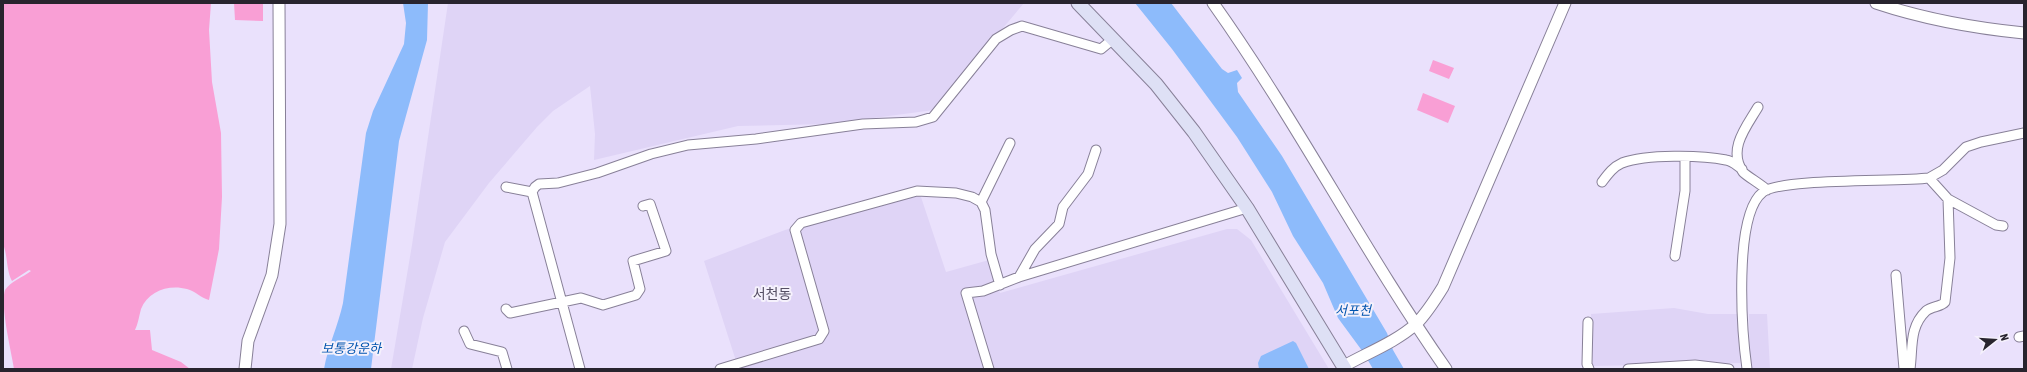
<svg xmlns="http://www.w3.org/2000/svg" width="2027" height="372" viewBox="0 0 2027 372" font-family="'Asap Condensed','Noto Sans KR',sans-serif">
	<rect width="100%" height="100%" fill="#eae1fc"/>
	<path fill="#dfd4f6" d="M448,3H1024L934,110L828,124L738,126L594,160L595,134L590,86L553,111L537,127L489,183L445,242L423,318L412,369H391L412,245Z
		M912,194L921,197L946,272L989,260L1000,293L1227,229H1237L1251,240L1329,369H717L736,361L704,261L785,230Z
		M1674,308L1708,314H1739L1740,363L1593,366L1591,314Z
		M1749,314H1767L1770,369H1750Z"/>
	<path fill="#f99fd5" d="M3,3H211L209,30L212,82L221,133L222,197L219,249L209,300C201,298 195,291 187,289C169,284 148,291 141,309C139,316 138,324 135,330H150L152,350L181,362L190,369H14C11,350 0,306 5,290C10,282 23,277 31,271L29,270L12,281C6,270 8,256 3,244Z
		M234,3H263V21L235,20Z
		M1433,60L1454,68L1449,79L1429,71Z
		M1423,93L1455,106L1448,123L1417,110Z"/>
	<path fill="#8dbbfb" d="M403,3H428L427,40L399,141L371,369H324C328,346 338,326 343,303L366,133L373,111L404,44L406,23Z
		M1135,3H1171L1222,69L1228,73L1237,70L1242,78L1237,83L1238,92L1282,156L1387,333L1393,350L1404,369H1373L1363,352L1338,318L1323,283L1293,236L1272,192L1237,137L1172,49Z
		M1293,341L1296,343L1309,369H1259L1258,363L1261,356Z"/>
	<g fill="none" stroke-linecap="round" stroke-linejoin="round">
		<g stroke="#888098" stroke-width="11">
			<path id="minor" d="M1758,107C1747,126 1727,149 1743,172C1745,175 1762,185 1767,190
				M1929,178L1948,199L1996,225L2003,226
				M1602,182C1608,174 1613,167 1622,163C1646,154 1702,155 1726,160C1733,161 1737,166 1742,169
				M506,187L532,192
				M981,202L1010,143
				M1675,256L1685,191V157
				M1896,275L1904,369
				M1019,277L1035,249L1059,224L1063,207L1088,174L1096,150
				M506,309L510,313L581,298L603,305L636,295L640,289L633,261L666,251L650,204L643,206
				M1588,322L1587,364L1589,369
				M464,331L470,344L502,352L507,369
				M2019,337L2024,336
				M580,369L532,192L535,187L539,184L558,183L597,173L651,154L688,145L756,139L863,124L916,122L933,117L996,39L1011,30L1022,26L1101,49L1113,39
				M720,369L819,339L824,331L795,230L801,223L917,191L956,193L972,197L981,202L985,210L991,254L1000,285
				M989,369L966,293L983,291L1019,277L1247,208
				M1628,369L1695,365L1729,369
				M1747,369C1742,333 1733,215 1763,192C1782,178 1898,182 1929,178L1943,170L1966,147L1981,142L2024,133
				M1910,369C1913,348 1909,327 1926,311C1932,306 1941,307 1945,302L1950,258L1948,199"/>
		</g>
		<g stroke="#888098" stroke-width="13">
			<path id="tertiary" d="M1213,3C1297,121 1363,250 1446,369
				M1876,3C1924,19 1974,28 2024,33
				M1344,366C1367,353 1396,342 1416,324C1427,313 1435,300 1443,287L1565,3
				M245,369L248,341L272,275L280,224L279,3"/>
		</g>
		<g stroke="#888098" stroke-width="15">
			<path id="secondary" d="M1078,3L1156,84L1194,132L1247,208L1345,369"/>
		</g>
		<use href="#minor" stroke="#fff" stroke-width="9"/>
		<use href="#tertiary" stroke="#fff" stroke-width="11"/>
		<use href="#secondary" stroke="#dee0f5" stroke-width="13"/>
	</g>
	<g text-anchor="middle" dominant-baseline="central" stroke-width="4" stroke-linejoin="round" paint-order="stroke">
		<g font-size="13" font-style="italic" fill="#0054ae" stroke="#f5f1fc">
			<text x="1353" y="310">서포천</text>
			<text x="351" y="348">보통강운하</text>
		</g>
		<g font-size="14" fill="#554e64" stroke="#f5f1fc">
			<text x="772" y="294">서천동</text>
		</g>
	</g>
	<rect width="2027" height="372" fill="none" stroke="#28242e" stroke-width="8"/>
	<g transform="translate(1995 340) rotate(73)" stroke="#f5f1fc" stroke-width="3" paint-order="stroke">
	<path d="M0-3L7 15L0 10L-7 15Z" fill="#28242e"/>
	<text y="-6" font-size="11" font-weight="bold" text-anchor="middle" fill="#28242e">N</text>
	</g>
</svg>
